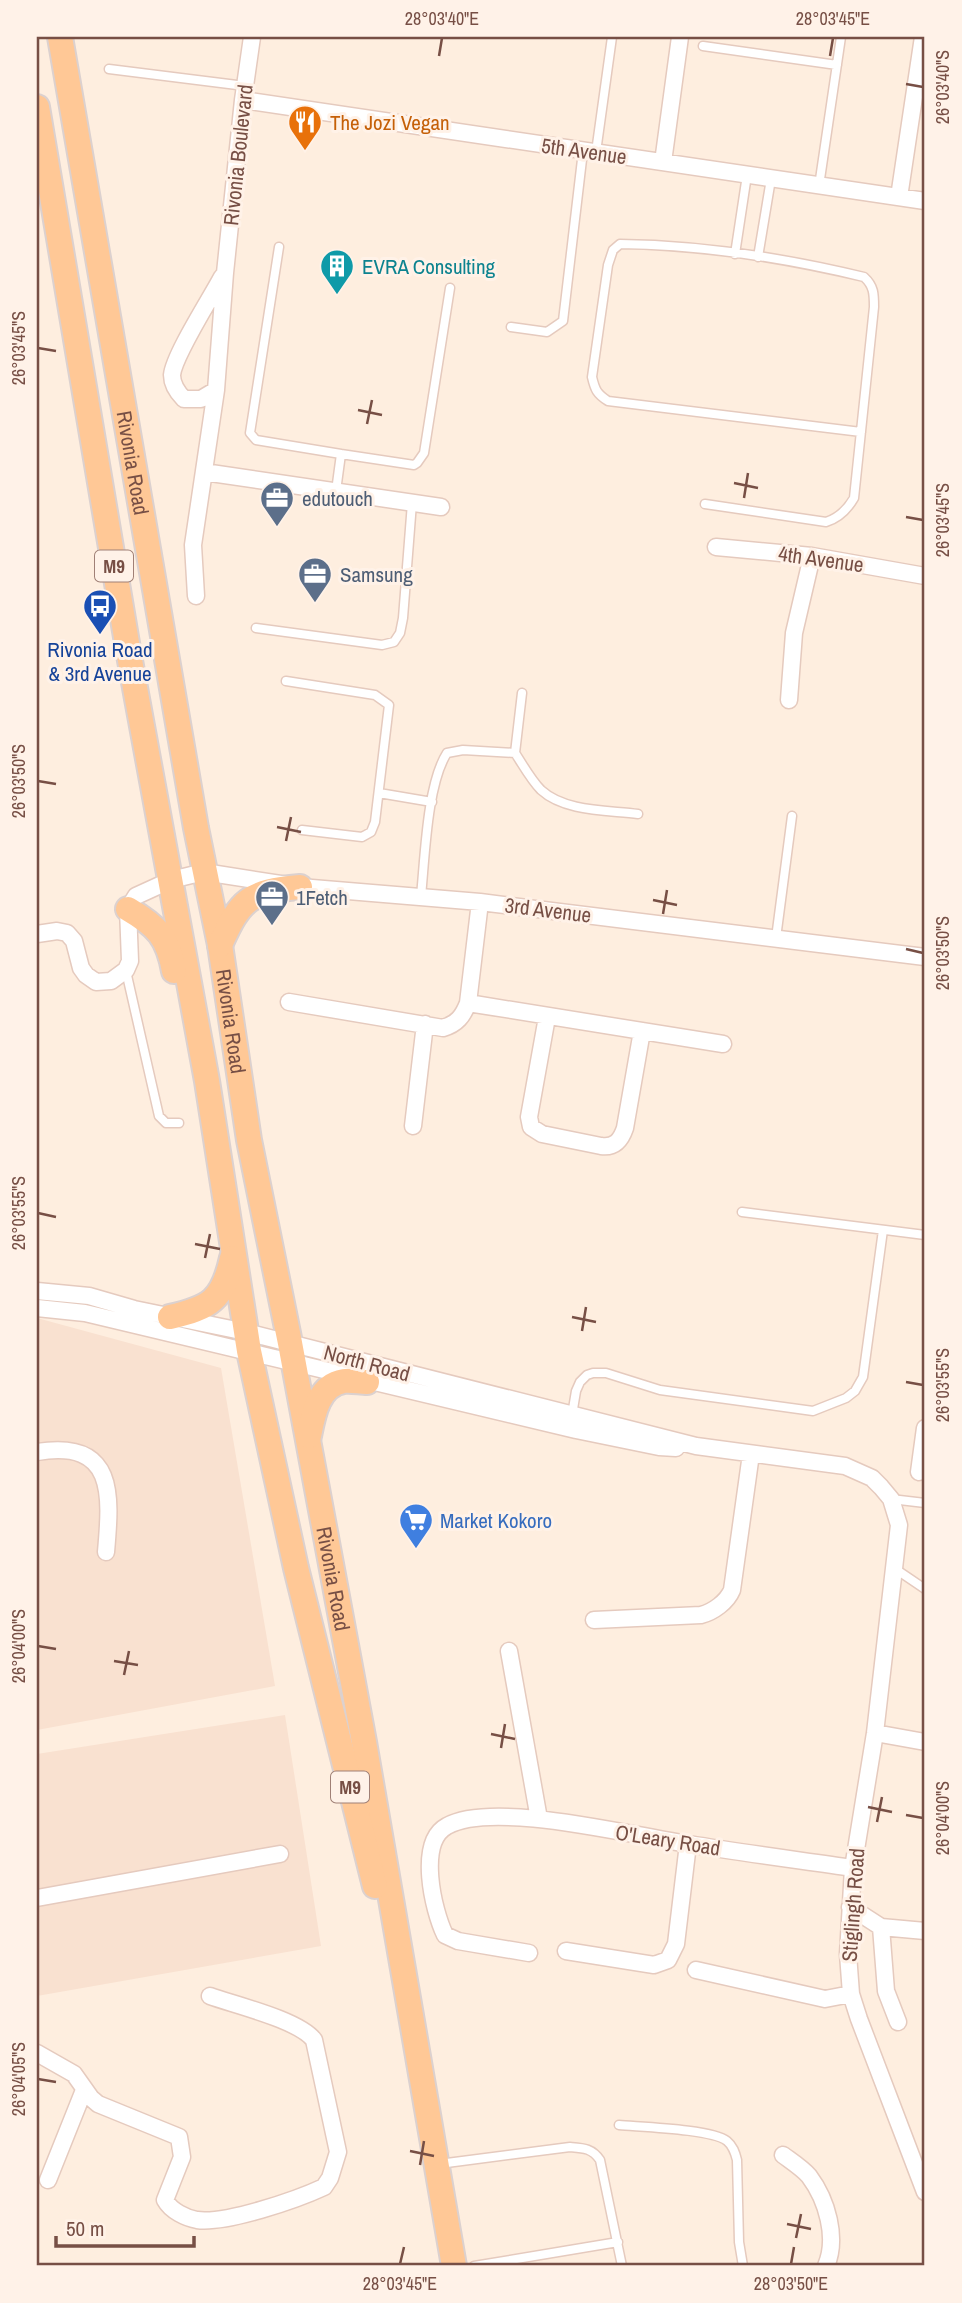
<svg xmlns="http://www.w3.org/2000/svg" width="962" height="2303" viewBox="0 0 962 2303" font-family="'Archivo Narrow',sans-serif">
	<rect width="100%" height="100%" fill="#feeedf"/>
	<path fill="#f9e1d0" d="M37,1318L221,1368L275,1686L37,1730Z
		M285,1715L321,1946L37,1996V1754Z"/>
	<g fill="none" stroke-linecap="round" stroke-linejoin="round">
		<g stroke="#e5cabe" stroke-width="11">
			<path id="lane" d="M703,46L837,65
				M109,69L245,86
				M596,152L612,37
				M819,186L841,37
				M279,247L250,433L256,440L341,454
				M735,254L747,175
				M758,257L771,179
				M511,327L547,332L563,321L583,151
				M336,491L341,454L414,465L417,463L424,453L450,288
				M705,504L826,522C839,518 847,510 854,498L874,307C874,294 874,286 864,277C785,258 701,245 620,244L613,250L608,265L592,377C595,390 597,394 608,401L861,432
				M256,628L382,645L394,642L400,633L403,618L412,503
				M286,681L375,695L389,705L375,822L371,832L362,837L302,830
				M515,753L522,693
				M379,793L432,802
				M421,896C425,857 427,784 447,753L463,750L515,753C523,765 531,780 541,790C565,812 608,810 638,814
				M776,938L792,816
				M126,971L159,1116L166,1123H179
				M742,1212L925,1235
				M572,1415L576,1391L580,1382L587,1375L593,1373H606L660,1390L813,1411L846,1398L855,1391L863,1377L883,1230
				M891,1499L925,1503
				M894,1568L925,1589
				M619,2125C641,2127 712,2129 727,2141C733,2146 735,2152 737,2160L739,2242L743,2266
				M439,2164L570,2147C583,2148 592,2148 600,2160L622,2266
				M474,2266L618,2242"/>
		</g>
		<g stroke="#e5cabe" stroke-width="19">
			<path id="street" d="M243,100L925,201
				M663,162L680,37
				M899,197L923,37
				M216,390L201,399H184C178,393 172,385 172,375C174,355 211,298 222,277
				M204,472L441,507
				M716,547L812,556L925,576
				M196,596L193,545L216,390L225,273L243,100L252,37
				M789,700L794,633L812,556
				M37,934L57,931L67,933L74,941L81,968L86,975L96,982L111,981L126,970L130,961L128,909L136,896L171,880L204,872L300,887L480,902L925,957
				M289,1002L443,1028C457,1024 463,1016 468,1003L480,902
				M468,1003L723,1044
				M547,1017L529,1117L531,1127L542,1134L601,1146C615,1148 621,1140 625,1128L642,1031
				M413,1126L425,1024
				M37,1291L89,1296L134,1309L246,1332L696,1446L845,1466L872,1478L881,1487L891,1499L899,1525L875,1733L853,1868L848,1954L851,1994L859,2019L925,2192
				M37,1308L85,1313L576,1430L659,1447L676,1448
				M37,1452C116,1439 111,1495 106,1552
				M919,1472L925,1428
				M594,1620L701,1615C713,1612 727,1602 732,1590L751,1454
				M509,1651L539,1819
				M875,1733L925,1742
				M37,1898L280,1854
				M850,1907L881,1927L925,1931
				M881,1927L886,1991L898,2022
				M566,1951L654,1965L668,1960L676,1944L688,1844
				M529,1953L458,1941L445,1935C433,1910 417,1842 447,1826C493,1800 633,1836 689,1844C743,1853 798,1860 853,1868
				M696,1970L825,1999L851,1994
				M37,2053L74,2074L91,2098L98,2104L179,2137L182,2157L165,2200C171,2211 186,2218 197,2220C226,2224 296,2200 324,2187L330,2178L338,2152L314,2040C299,2020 235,2005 210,1996
				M783,2155C791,2161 802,2168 809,2176C827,2200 838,2238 826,2266
				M48,2180L84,2090"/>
		</g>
		<g stroke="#dcd1cf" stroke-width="28">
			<g id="primary">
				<path id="s1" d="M60,37L196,828L220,945L249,1140L290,1343L364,1742L454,2266"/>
				<path d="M37,107L129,655L207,1081L249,1351L296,1568L375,1886"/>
				<path d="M128,909C157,926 168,937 174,971"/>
				<path d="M220,945C240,900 249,891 300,887"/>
				<path d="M170,1317C210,1308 223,1300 232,1258"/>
				<path d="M309,1436C313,1415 318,1385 344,1381C351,1380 360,1382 367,1382"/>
			</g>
		</g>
		<use href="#lane" stroke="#fff" stroke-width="8"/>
		<use href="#street" stroke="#fff" stroke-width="16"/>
		<use href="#primary" stroke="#ffc896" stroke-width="24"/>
	</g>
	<path fill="none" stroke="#774f45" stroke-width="2.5" d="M439,56L442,38M830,56L833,38M906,84L923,87M38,348L56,351M358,410L382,415M367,424L372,400M734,483L758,488M744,498L748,473M906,517L923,520M38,781L56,784M277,827L301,832M286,841L291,817M653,900L677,905M663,914L667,890M906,949L923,953M38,1213L56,1217M195,1244L220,1249M205,1258L210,1234M572,1317L596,1322M582,1331L586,1307M906,1382L923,1385M38,1646L56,1649M114,1661L138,1665M124,1675L129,1651M491,1734L515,1739M501,1748L505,1724M868,1807L892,1812M906,1815L923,1818M877,1822L882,1797M38,2079L56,2082M410,2151L434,2156M420,2165L424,2141M787,2224L811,2229M796,2238L801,2214M400,2264L404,2247M791,2264L794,2247"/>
	<defs>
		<g id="restaurant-pin" transform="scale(1.75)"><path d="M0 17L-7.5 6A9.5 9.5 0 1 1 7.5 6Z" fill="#e8710a" stroke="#fff2e8"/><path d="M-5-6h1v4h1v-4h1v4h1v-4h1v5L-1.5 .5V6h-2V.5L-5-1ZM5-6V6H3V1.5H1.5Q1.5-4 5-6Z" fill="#fff"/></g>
		<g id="building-pin" transform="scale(1.75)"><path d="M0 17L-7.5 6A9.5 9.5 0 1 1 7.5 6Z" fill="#0f9aa8" stroke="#fff2e8"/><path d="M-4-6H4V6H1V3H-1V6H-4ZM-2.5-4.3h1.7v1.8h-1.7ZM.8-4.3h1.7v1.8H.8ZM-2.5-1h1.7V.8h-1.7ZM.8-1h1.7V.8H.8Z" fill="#fff"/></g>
		<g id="office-pin" transform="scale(1.75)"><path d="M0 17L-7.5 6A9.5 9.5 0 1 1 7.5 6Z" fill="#5c6f8a" stroke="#fff2e8"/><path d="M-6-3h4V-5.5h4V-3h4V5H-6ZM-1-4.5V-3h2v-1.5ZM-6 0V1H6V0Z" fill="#fff"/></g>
		<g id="bus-pin" transform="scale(1.75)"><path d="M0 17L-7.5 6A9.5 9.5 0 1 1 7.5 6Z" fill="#1a4fb4" stroke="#fff2e8"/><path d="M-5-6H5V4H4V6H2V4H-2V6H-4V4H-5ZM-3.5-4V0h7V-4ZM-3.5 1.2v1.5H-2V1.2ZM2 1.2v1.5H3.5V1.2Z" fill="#fff"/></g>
		<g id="supermarket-pin" transform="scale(1.75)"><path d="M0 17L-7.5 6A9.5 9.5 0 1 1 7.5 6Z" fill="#3f7fe0" stroke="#fff2e8"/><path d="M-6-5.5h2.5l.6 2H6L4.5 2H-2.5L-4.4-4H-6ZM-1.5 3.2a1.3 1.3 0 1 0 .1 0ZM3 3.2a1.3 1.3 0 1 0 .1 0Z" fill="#fff"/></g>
	</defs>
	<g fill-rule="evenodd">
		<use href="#restaurant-pin" x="305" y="122"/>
		<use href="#building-pin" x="337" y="266"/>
		<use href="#office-pin" x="277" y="498"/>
		<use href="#office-pin" x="315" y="574"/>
		<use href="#bus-pin" x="100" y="606"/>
		<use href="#office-pin" x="272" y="897"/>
		<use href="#supermarket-pin" x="416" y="1520"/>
	</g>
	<g text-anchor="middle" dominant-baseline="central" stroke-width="6" stroke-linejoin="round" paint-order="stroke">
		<g fill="#fff2e8" stroke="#a08076" stroke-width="2">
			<rect x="95" y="550.5" width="38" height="31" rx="5"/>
			<rect x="331" y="1771.5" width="38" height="31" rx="5"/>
		</g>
		<g font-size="19" font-weight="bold" fill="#774f45">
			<text x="114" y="566">M9</text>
			<text x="350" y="1787">M9</text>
		</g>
		<g font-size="21" fill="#c56008" stroke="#fff2e8" text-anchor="start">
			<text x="330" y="122">The Jozi Vegan</text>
		</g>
		<g font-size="21" fill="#774f45" stroke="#fff2e8">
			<text transform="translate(584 151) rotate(8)">5th Avenue</text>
			<text transform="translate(238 155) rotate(-84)">Rivonia Boulevard</text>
			<text stroke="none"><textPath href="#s1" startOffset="432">Rivonia Road</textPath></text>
			<text transform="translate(821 559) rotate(8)">4th Avenue</text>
			<text transform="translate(548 910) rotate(7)">3rd Avenue</text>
			<text stroke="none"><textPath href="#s1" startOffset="999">Rivonia Road</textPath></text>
			<text transform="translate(367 1363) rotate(15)">North Road</text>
			<text stroke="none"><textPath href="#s1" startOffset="1566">Rivonia Road</textPath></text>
			<text transform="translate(668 1840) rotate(9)">O'Leary Road</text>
			<text transform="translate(853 1905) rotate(-86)">Stiglingh Road</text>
		</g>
		<g font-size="21" fill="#0d838f" stroke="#fff2e8" text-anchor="start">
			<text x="362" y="266">EVRA Consulting</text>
		</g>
		<g font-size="21" fill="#4e5e75" stroke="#fff2e8" text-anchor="start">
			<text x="302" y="498">edutouch</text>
			<text x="340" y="574">Samsung</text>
			<text x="296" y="897">1Fetch</text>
		</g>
		<g font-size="21" fill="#164399" stroke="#fff2e8">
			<text x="100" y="649">Rivonia Road<tspan x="100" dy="24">&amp; 3rd Avenue</tspan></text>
		</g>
		<g font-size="21" fill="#366cbe" stroke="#fff2e8" text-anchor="start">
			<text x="440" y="1520">Market Kokoro</text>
		</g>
	</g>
	<rect width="962" height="2303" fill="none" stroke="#fff2e8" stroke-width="77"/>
	<path d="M56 2236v10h138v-10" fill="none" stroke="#774f45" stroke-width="3.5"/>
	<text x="66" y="2236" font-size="21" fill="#774f45" stroke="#fff2e8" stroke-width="5" paint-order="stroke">50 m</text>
	<rect x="38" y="38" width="885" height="2226" fill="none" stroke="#774f45" stroke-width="2.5"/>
	<g font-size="18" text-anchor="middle" fill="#774f45">
		<text x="442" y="25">28°03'40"E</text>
		<text x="833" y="25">28°03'45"E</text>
		<text transform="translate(943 87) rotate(-90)" y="6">26°03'40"S</text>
		<text transform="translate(19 348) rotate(-90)" y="6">26°03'45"S</text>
		<text transform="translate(943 520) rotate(-90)" y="6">26°03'45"S</text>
		<text transform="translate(19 781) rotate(-90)" y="6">26°03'50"S</text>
		<text transform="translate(943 953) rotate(-90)" y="6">26°03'50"S</text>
		<text transform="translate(19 1213) rotate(-90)" y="6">26°03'55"S</text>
		<text transform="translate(943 1385) rotate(-90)" y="6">26°03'55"S</text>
		<text transform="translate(19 1646) rotate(-90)" y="6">26°04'00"S</text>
		<text transform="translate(943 1818) rotate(-90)" y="6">26°04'00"S</text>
		<text transform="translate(19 2079) rotate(-90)" y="6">26°04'05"S</text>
		<text x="400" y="2290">28°03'45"E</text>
		<text x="791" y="2290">28°03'50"E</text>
	</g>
</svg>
